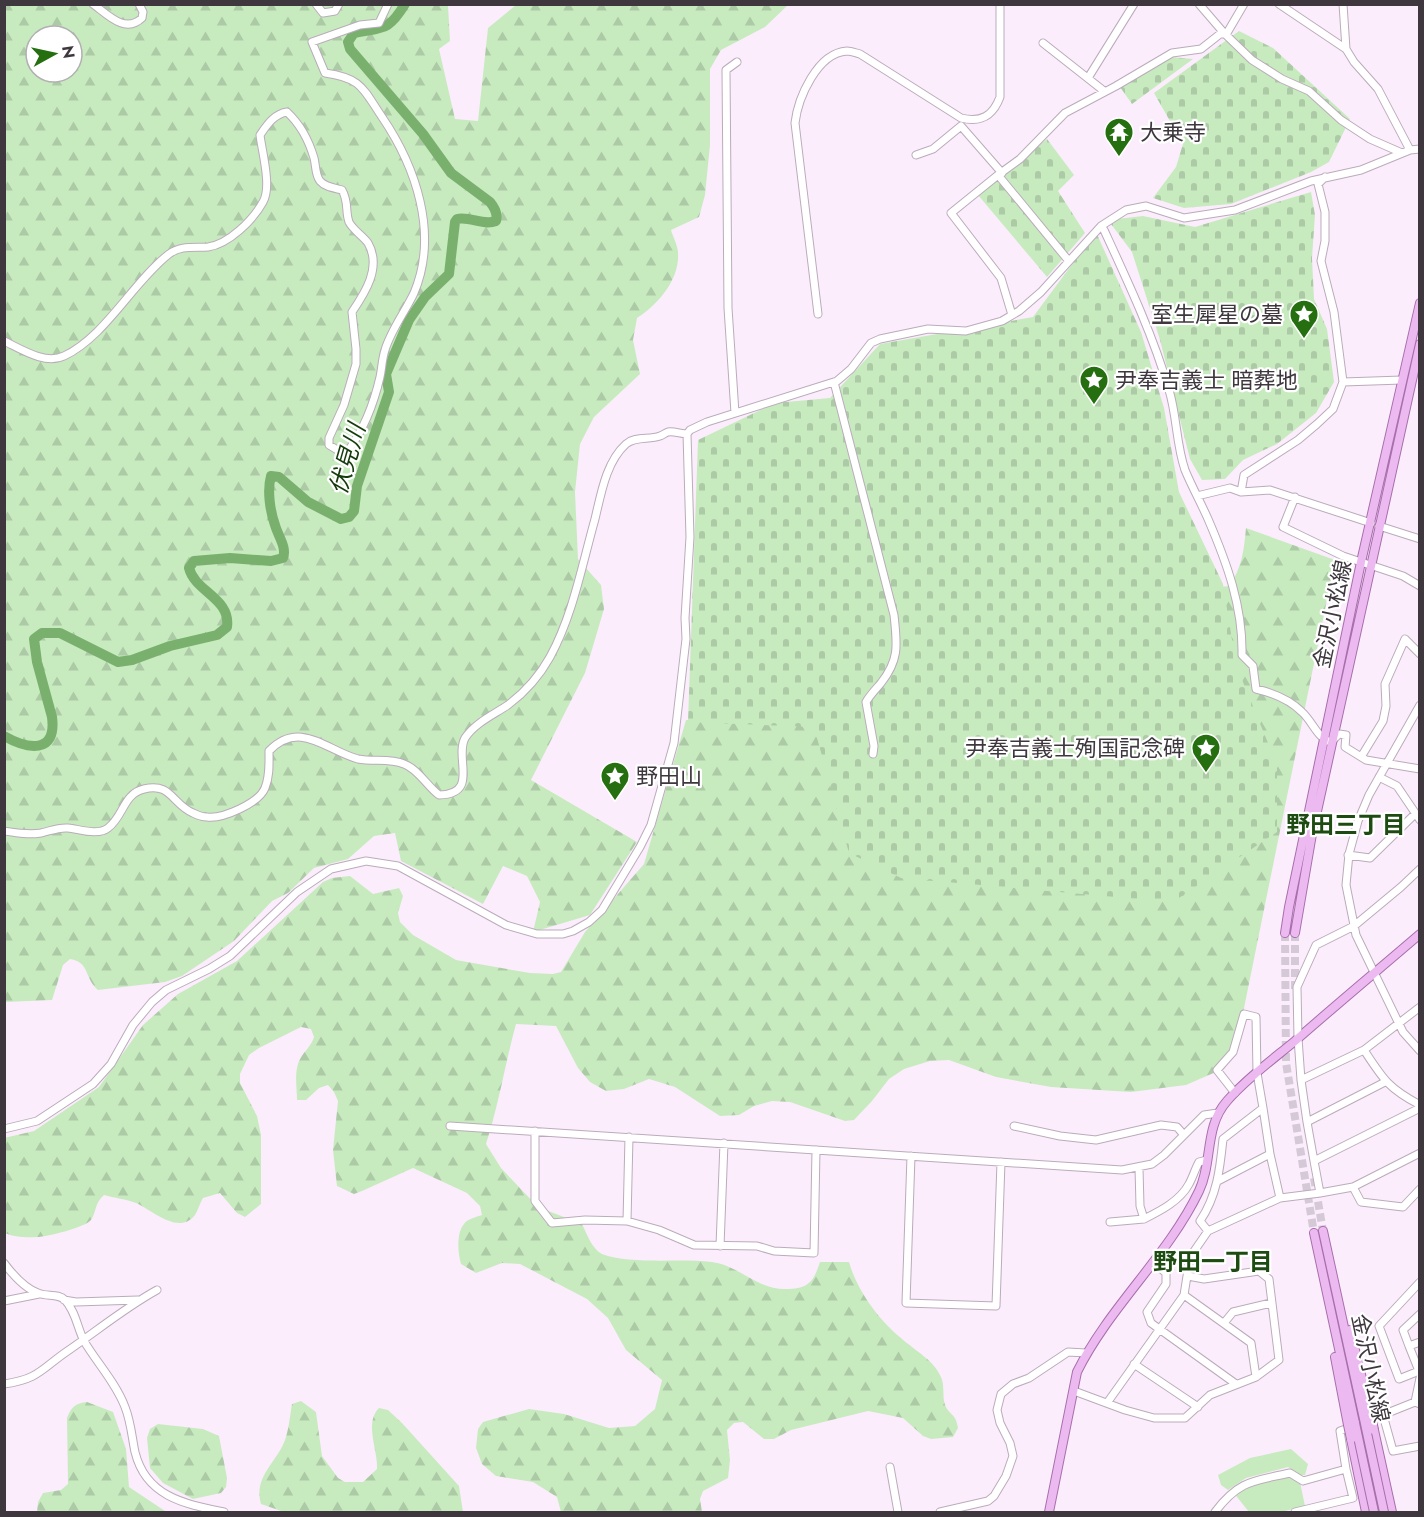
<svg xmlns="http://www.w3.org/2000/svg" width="1424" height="1517" viewBox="0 0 1424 1517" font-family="Jost,'Noto Sans JP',sans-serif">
	<defs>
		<pattern id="forest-firs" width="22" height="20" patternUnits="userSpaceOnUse" patternTransform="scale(1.5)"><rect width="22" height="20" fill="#c7ebbf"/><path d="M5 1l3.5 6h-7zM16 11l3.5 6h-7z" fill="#accaa5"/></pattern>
		<pattern id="cemetery-stones" width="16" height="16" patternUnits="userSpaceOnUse" patternTransform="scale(1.5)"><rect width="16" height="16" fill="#c7ebbf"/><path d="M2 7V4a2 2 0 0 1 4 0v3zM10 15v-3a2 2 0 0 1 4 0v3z" fill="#accaa5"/></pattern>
	</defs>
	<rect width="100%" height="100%" fill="#fcedfd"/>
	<path fill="url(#forest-firs)" fill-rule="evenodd" d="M4,5H448L450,41L439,49L455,119L478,121L488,28L516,5H788L765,27L721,50L710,69V145L705,195L699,217L671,230C673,237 678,246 678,253C680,279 658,305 637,318L633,340L640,374L594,417L580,444L575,492L578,559L601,585L604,609L585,673L531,780L637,842L590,915L533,932L540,902L527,876L503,866L483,904L401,861L395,833L374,836L348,859L314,868L288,893L272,901L234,941L182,976L165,982L98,990C84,978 90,962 70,959L63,965L52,1000L5,1002ZM36,36H72V72H36Z
		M1148,436L1211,588L1229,586C1242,568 1244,550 1246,528L1335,560L1241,1023L1234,1034L1225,1068L1186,1085L1131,1092L1051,1087L996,1077L949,1060L930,1061L904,1069L889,1079L872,1101L854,1120L845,1121L790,1102L772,1101L754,1106L739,1115L720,1116L675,1087L649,1079L624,1089L606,1091L590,1082L578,1068L556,1026L516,1024C505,1064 499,1104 486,1144L501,1168L538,1207L582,1224C587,1234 592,1249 602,1254C630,1265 681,1258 712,1262C741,1266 757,1291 789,1289C810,1288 814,1280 820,1262H849C857,1290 878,1319 901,1338C914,1350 934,1360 941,1377C945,1385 942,1396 945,1405C949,1415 956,1413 958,1428L953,1437L931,1439L923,1436L903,1418L868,1411L791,1430L774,1439H764L743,1422L734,1423L727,1430L730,1460L728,1478L703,1491L700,1499L702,1512H561L557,1497L533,1482L496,1476L482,1464L476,1448L478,1429L483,1422L529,1409L564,1414L609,1428L635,1426L655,1409L662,1380L626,1350L608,1318L587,1299L520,1264L502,1263L476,1273L461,1264C458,1254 456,1233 464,1224C467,1219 476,1217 482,1215L480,1206L467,1193L413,1168L362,1191L354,1194L337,1186L333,1150L338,1101L334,1092L328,1085L319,1088L306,1100H297C297,1088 294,1073 299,1061C303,1052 311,1047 314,1037L311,1029L301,1027L259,1048L249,1055L240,1074V1083L257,1116L261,1135V1204L245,1217L237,1213L220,1193L203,1198C200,1203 198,1210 195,1215C179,1236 152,1210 136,1203C126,1199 114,1198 104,1195C94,1204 97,1211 91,1220C86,1227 47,1237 37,1237C27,1238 13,1237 5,1233L4,1138L34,1131L99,1087L143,1025L178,994L237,961L323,882L332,878L350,876L373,894L399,888L403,896L398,913L400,922L413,935L456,960L530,973L553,974L561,972L585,932L644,864L686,720L784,719Z
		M301,1401L316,1412L322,1456L338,1478L345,1482H363L377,1469C378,1450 364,1423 379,1408L388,1410L402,1423L459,1486L463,1512H284L261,1504C253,1477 277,1462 285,1440C289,1429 290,1415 292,1404Z
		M87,1402L113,1412L126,1449L129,1487L165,1511L171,1512H37L38,1502L43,1493L61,1490L68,1484L67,1418C71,1407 76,1403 87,1402Z
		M158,1424L203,1429L219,1436L227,1478L226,1487L221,1493L193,1499L163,1483L150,1468L147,1438L150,1429Z"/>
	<path fill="url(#cemetery-stones)" d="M1239,31L1273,48L1350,119L1329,162L1311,172L1231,204L1184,208L1153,198L1176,167L1183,144L1154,93Z
		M1171,57L1193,59L1132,104L1120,87Z
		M1047,139L1074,175L1058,191L1085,233L1047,277L978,195Z
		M1311,192L1315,215L1312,258L1314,299L1327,329L1334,382L1316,413L1277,444L1243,460L1225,479L1202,480L1190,459L1160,340L1132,252L1108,220L1143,216L1195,227Z
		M1096,232L1141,332L1164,408L1179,492L1223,584L1236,665L1277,765V832L1173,902L901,878L849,853L814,727L688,722L698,440L775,403L830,398L880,344L1033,317Z"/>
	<path fill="#c7ebbf" d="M1291,1449L1308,1464L1305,1475H1300L1288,1467L1246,1478L1228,1490L1221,1485L1218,1475L1250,1458Z
		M1285,1474L1300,1482L1305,1506L1281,1512H1249L1233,1492L1247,1483Z"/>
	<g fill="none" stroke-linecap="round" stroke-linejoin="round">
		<path stroke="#7ab06e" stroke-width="10" d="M4,736C27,749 57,755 52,717L37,662L34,639L42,633H60L118,662L132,660L170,646L217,635L227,627C231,598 195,592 189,568L194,561L230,558L271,561L283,558C287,547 278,536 275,525C270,511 267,490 271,476L279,477L308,502L341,519L349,517L354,511L357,486L389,392L386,374L409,320L425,297L449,274L455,222L457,219C470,216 483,226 496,221C498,214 495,208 490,202L451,173L423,134L350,49L348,42L354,33C383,27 388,32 405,4"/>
		<path stroke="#d6c9d7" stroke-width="8" stroke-dasharray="8 4" stroke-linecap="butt" d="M1285,933L1286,1063L1314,1233
			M1295,933V993
			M1314,1178L1323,1231"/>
		<g stroke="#baacba" stroke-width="9">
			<path id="minor" d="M93,4C108,15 125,34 142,18L143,12L139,4
				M316,4L323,13L335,11L339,4
				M1199,4L1224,33L1252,60L1282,79L1309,91L1341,120L1370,139L1402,153
				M1279,4L1346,49
				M1343,4L1346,49L1354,62L1378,89L1410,150
				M1043,43L1104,91
				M1088,78L1134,4
				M916,155L933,149L961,126L1002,173
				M998,175L951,213L1001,278L1012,315
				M1101,226L1104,230C1128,282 1153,335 1169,390C1177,416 1176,444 1185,470C1192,487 1201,503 1208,519C1227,563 1243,607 1242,655L1253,666L1256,689C1273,693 1290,700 1302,712C1313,722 1317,738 1331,742L1339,734L1346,735L1345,747L1366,760L1420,769
				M1068,260L998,175L1020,159L1065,113L1116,86L1172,53L1201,49L1220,34L1227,33L1244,4
				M818,314L795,123C798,98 817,53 847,51C851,51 856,53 860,54L961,118C981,123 993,116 1000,97V4
				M4,341C21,349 45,365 64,356C105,337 133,282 169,254C181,245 194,248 208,247C229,244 253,220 263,202C272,187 262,152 260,135C267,125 274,114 287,112C300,124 309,141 314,158C316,165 315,175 320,181C325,187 334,188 342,190C349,202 345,211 349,222C353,230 363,236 368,243C382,267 365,293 352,312L356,349V364L344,405L329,438V445L339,451H348C364,429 374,403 380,377C382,368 382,359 385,350C391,330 405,312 414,293C439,234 416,167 382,117C363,89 362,78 325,73L312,42L360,25L379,23L388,4
				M834,382L894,615C897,644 900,659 881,683C876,689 870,695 866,702L874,746L873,754
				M1343,382L1402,380
				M735,413L728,308L726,70L737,62
				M1241,492L1244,475L1298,440L1317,424L1333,409L1343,382L1334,312L1321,261L1325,241V212L1318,184L1325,177
				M1197,496L1230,488L1241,492L1270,490L1371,523
				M1295,497L1283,527L1343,556L1403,576L1420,586
				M1379,526L1420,539
				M1420,705L1369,795L1358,821L1349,854L1346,885L1356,935L1403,1032L1420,1051
				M1361,757L1383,721L1386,706L1385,684L1405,639L1420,654
				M1379,777L1397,786L1420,820
				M4,831C17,833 28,835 41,833C50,831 59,827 68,828C79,829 98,836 108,828C124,816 123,794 144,789C171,782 172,804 193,813C197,815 203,817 207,817C223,819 259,803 265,788C270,776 269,763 269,751C300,719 327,751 358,759C373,762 390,758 404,764C418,769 427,786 439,795C480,794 454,758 465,738C475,723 493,715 508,705C524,693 540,675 550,657C573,615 582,565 595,519C601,494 606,462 626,444C635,436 649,440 660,436C663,435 665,433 668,432C674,431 681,434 687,434
				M1348,855L1370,858L1415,814
				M1420,1007L1364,1050C1383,1079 1388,1088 1420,1105
				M1364,1050L1301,1080L1307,1122L1385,1082
				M1301,1080L1298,1038L1297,987L1316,945L1354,926L1401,887L1420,869
				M1307,1122L1314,1161
				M450,1126L1122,1170L1152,1164L1164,1155L1204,1115L1218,1113
				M1014,1126L1060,1136L1096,1140L1161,1125L1177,1127L1184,1135
				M4,1129L37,1121L93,1084L111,1064L133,1025L152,1002L166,990L209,969L230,956L297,892L331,869L366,861L398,866L506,925L537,934H563L573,931L589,922L602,910L640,847L651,825L674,743L686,639L685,618L690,537L687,434L690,430L707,422L837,381L851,369L871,343L880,339L928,329L966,331L1002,321L1019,311L1041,292L1101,226L1126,210L1146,206L1184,218L1235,210L1311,181L1361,170L1410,150L1420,149
				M535,1131V1201L552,1223L585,1220L627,1221L659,1230L694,1245L757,1246L774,1251L814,1253L816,1150
				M1420,1153L1353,1187L1361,1202L1403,1207L1420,1189
				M911,1156L906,1303L996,1306L1001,1162
				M1218,1181L1270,1154L1263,1108
				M1320,1193L1353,1187
				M1280,1198L1320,1193L1314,1161L1420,1108
				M1144,1219C1160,1211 1180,1201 1189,1184C1193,1177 1195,1169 1199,1162L1207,1160
				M627,1221L629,1137
				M1110,1222L1144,1219L1140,1206L1139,1168
				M1208,1231L1280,1198L1270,1154
				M720,1246L724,1143
				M1153,1262L1166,1273V1284L1147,1312L1151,1323L1236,1384
				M4,1263C13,1275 24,1288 38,1293C47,1297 58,1293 65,1300C76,1312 77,1327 84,1341C97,1363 116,1383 125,1407C131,1422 132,1438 135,1452C146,1497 185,1504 224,1512
				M1420,1282L1379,1326L1399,1379L1419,1371L1409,1346L1420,1342
				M1184,1295L1251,1343L1256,1377
				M64,1300L76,1302L138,1300
				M4,1301L39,1294
				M1224,1323L1233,1312L1271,1303
				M1409,1346L1403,1330L1420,1314
				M1134,1364L1198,1407
				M1420,1378L1415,1402L1420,1404
				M4,1384C40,1379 42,1368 69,1350C98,1330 126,1307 157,1290
				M1074,1391L1125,1410L1154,1418H1185L1210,1395L1256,1377L1279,1360L1269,1279L1259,1271L1204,1279L1188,1276
				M1107,1403L1184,1295L1190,1257L1208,1231L1200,1221C1217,1196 1220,1169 1223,1139L1263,1108L1257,1073L1256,1017L1244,1014L1233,1052L1217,1070L1235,1093
				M1383,1415L1393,1451L1420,1446
				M1370,1420L1415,1402
				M890,1467L898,1512
				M1346,1469L1340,1431L1354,1426
				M940,1512L988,1501L994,1496L1006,1476L1013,1456L1010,1443L1000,1423L997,1410L1001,1394L1013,1384L1029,1378L1068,1352L1086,1353
				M1215,1512C1239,1480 1254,1481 1290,1473L1303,1481L1346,1469L1353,1498L1295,1512"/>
		</g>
		<g stroke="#a76fab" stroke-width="10">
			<path id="major" d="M1285,933L1289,907L1361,562L1420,303
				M1295,933L1312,834L1420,344
				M1323,1231L1364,1419
				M1314,1233L1355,1423
				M1350,1330L1371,1415
				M1335,1357L1348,1425
				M1374,1430L1392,1512
				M1351,1439L1366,1512
				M1049,1512L1077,1372C1109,1307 1168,1256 1199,1191C1213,1162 1204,1127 1227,1101C1246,1079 1272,1060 1295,1041C1336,1005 1378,970 1420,934"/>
		</g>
		<use href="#minor" stroke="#fff" stroke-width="7"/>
		<use href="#major" stroke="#ecbaf0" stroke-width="8"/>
		<g stroke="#a76fab" stroke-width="10" stroke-linecap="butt">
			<path id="major-bridge" d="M1371,1415L1374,1430
				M1364,1419L1384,1512
				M1355,1423L1374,1512
				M1348,1425L1351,1439"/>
		</g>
		<use href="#major-bridge" stroke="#ecbaf0" stroke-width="8"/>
	</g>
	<defs>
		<g id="temple-pin" transform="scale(1.5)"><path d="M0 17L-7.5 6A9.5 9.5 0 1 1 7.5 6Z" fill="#256f10" stroke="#fff"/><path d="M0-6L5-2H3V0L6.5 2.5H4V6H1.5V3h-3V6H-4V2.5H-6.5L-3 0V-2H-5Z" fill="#fff"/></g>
		<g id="sight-pin" transform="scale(1.5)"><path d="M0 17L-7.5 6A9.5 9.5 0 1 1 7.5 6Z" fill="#256f10" stroke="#fff"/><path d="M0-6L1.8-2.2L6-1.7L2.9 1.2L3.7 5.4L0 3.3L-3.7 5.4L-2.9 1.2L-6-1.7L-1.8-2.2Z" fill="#fff"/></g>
	</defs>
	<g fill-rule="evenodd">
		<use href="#temple-pin" x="1119" y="132"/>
		<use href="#sight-pin" x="1304" y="314"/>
		<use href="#sight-pin" x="1094" y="380"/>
		<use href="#sight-pin" x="1206" y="748"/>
		<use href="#sight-pin" x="615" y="776"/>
	</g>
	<g text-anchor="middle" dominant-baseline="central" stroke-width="4.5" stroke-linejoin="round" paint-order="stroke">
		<g font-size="22" fill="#3e383e" stroke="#fff" text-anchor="start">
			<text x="1140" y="132">大乗寺</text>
			<text x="1283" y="314" text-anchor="end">室生犀星の墓</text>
			<text x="1115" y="380">尹奉吉義士 暗葬地</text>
			<text x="1185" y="748" text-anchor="end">尹奉吉義士殉国記念碑</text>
			<text x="636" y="776">野田山</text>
		</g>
		<g font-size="22" fill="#3e383e" stroke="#fff">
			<text transform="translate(1332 614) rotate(-78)">金沢小松線</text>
			<text transform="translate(1371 1368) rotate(78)">金沢小松線</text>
		</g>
		<g font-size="24" font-style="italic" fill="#163b0d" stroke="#fff">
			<text transform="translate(347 459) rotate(-74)">伏見川</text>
		</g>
		<g font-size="24" font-weight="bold" fill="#1d4b12" stroke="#fff">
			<text x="1346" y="824">野田三丁目</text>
			<text x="1213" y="1261">野田一丁目</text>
		</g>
	</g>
	<rect width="1424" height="1517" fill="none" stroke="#3e383e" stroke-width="12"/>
	<g transform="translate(54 54) rotate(82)"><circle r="28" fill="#ffffff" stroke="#b2afb2" stroke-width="1.5"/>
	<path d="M0-4.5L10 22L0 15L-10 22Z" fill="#256f10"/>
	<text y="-9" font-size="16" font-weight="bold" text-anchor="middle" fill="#3e383e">N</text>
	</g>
</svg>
